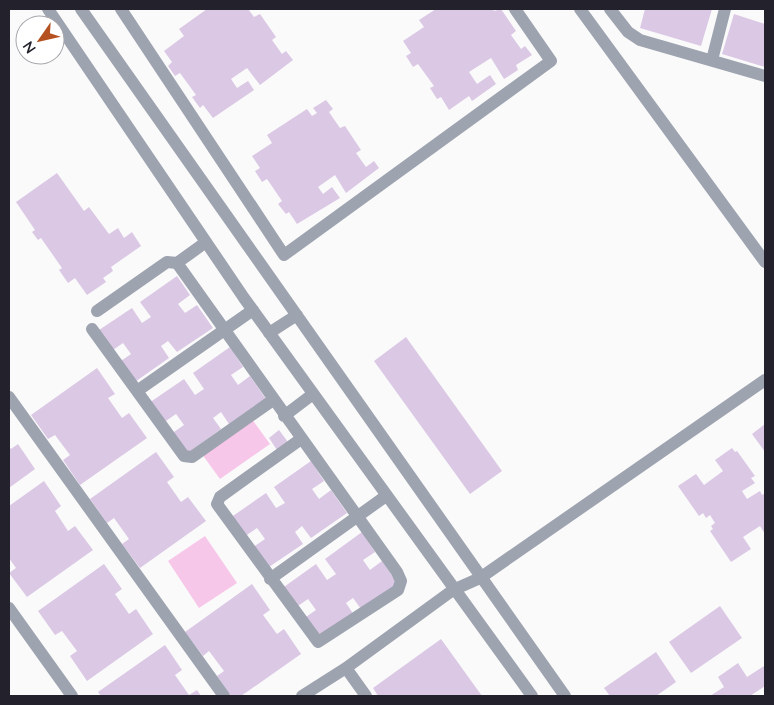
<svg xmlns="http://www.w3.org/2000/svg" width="774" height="705" viewBox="0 0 774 705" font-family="Lato,sans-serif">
	<rect width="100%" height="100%" fill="#fafafa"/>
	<path fill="#f7c7ea" d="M249,415L270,444L220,479L199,450Z
		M205,536L237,583L199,608L168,561Z"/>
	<path fill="#dbc8e5" d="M207,9H248L254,17L260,14L276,37L272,40L282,54L286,51L293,60L260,85L247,68L231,79L237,88L248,81L254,90L213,118L203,105L200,108L192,97L196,95L180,73L175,76L168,66L172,62L164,51L184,36L179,29Z
		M436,9H493L494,11L501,9L516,31L511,35L521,49L525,46L532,55L516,65L518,70L504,79L491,58L469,72L477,84L490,75L496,84L472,101L469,96L449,110L441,97L437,99L430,88L434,86L418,64L413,67L406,56L411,53L403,41L424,27L419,20Z
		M645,9H712L701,46L640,28Z
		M734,14L765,24V67L722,54Z
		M326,100L333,109L329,112L340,128L345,126L361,150L356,153L366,167L374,161L379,168L346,193L335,175L318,187L323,194L332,187L340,198L297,224L289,212L286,214L278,204L282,201L267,179L262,182L255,171L260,168L252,156L272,143L267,135L307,109L312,116L317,113L313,108Z
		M57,173L84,211L89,207L109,234L118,228L124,238L132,232L141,246L111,267L113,271L103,278L106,282L87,295L75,278L68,283L59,270L62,268L41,238L38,240L32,232L35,230L16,202Z
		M177,276L190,295L178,304L185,313L197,305L213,328L177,352L168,341L161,346L169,358L132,384L118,363L131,354L123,343L110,352L96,332L132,308L142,323L151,317L140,302Z
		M406,337L502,471L470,494L374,361Z
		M230,347L243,367L231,375L238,385L250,376L266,399L229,424L221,412L213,418L221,429L185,455L171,434L184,425L176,414L163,423L149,403L184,379L195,395L204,389L193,373Z
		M97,368L115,394L108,398L122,418L129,413L147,438L80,485L63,460L70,455L55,435L48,439L31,415Z
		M765,424V452L752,434Z
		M279,430L288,442L277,450L269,438Z
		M18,444L35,469L9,488V446L11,449Z
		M732,448L735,452L737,451L755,476L751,478L755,483L742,491L747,499L760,491L762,495L765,493V534L760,526L743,537L751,549L731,562L710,531L713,529L711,526L715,523L710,515L706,518L703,513L699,516L678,486L696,474L704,485L723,471L715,460Z
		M156,452L174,477L167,482L181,502L188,497L206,521L140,568L122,544L129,539L114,518L107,523L90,499Z
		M311,461L324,481L312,489L319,499L331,490L347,513L311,538L302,526L295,532L303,544L266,569L252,548L265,539L257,528L244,537L230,518L266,493L276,508L285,503L274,487Z
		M44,481L61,506L55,511L68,531L75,526L93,550L27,597L9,573L16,568L9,558V506Z
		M362,532L375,552L363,560L370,570L382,561L398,584L361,609L353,598L346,603L354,615L317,640L303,619L316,610L308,599L295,608L281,589L316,564L327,580L336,574L325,559Z
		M104,564L122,589L115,594L129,614L136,609L153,634L87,681L70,656L77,651L62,631L55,635L38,611Z
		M252,584L270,610L263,615L277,634L284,629L301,654L241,696H231L217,676L224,671L209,651L203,656L185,632Z
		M720,606L742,638L691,673L669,642Z
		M441,639L482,696H378L373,688Z
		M165,645L182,670L175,675L189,695L197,690L201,696H101L98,692Z
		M656,652L676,682L656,696H610L604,688Z
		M738,663L747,677L764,666L765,686L750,696H710L724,687L718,677Z"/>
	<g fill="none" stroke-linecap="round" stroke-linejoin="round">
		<path stroke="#9ea3b0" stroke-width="12" d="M48,9L244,298L532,696
			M81,9L565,696
			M121,9L284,255L551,61L515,9
			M580,9L765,262
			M610,9L628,32L640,40L765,76
			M712,60L725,9
			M177,263L206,242
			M97,311L167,262L177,263L397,572L401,581L398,590L318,642L217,504L220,497L301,439
			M92,329L184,456L192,457L273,400
			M269,333L297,315
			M137,391L253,310
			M9,397L224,696
			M284,416L313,394
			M270,579L386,496
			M9,608L72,696
			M346,668L366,696
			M302,696L346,668L453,590L480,578L765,380"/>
	</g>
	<rect width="774" height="705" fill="none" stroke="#22212c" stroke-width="20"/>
	<g transform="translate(40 40) rotate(236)"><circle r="24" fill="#ffffff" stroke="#a7a6ab"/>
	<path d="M0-4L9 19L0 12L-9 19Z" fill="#b55020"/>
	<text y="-8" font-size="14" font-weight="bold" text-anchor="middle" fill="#22212c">N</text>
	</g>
</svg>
